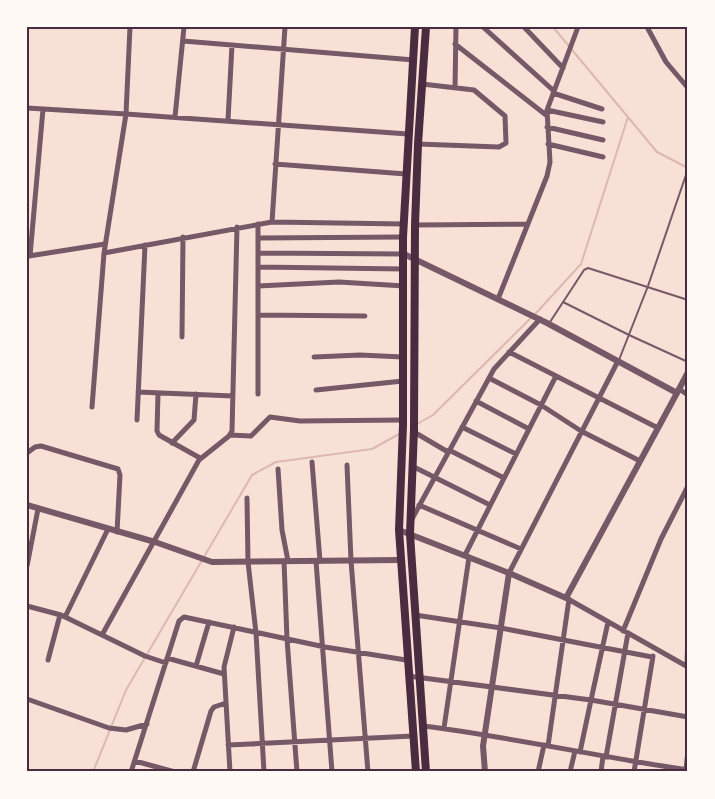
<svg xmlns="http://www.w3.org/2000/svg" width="715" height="799" viewBox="0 0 715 799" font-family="Karla,sans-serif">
	<rect width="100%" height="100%" fill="#f7e1d7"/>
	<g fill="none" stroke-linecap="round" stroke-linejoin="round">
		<path stroke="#dcb8b0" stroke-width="2" d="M553,27L657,152L688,168
			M417,424L433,415L538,311L581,264L628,117
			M93,772L126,690L252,475L276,462L372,449L401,433"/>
		<path stroke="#755966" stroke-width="2" d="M563,302L629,335L688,362
			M550,322L584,270L588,268L688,300
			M619,360L648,286L688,169"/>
		<path stroke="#755966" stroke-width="5" d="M483,27L554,91
			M524,27L563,68
			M647,27L666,62L688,88
			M183,41L414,60
			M455,44L546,115
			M455,88L456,27
			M553,93L602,109
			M27,108L126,114L130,27
			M547,110L603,122
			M175,117L184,27
			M228,120L232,45
			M547,127L603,140
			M418,144L499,147L506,143L505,116L474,90L422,84
			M548,144L603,157
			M275,164L406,174
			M272,222L285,27
			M404,224L272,222L104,253L126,114L408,134
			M415,225L528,224
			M258,238L403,237
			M258,253L404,254
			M29,256L105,244
			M30,256L43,109
			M258,267L404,269
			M258,286L339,282L404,286
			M498,299L547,176L550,162L547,110L578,27
			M258,315L365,316
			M182,337L183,237
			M509,352L658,428
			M314,357L360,355L403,357
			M489,378L541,405L581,431L640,461
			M679,389L688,395
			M316,390L403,381
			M138,392L233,396
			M158,393L157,431L159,435L200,458
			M258,394V224
			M476,401L529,429
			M92,407L104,253
			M137,420L145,245
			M462,427L516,454
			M414,432L448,452
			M230,435L251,436L270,417L300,421L403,420
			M172,443L194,420L196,394
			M449,450L504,478
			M27,453L35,447L41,446L118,469L120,475L117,532
			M312,462L320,561
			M347,465L351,561L368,772
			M412,466L490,505
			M278,469L282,530L288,561
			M247,498L248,562L256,633L264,772
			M419,505L521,549
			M412,519L494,369L540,319
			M465,555L556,376
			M284,561L287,639L297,772
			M316,561L332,772
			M27,566L38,509
			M509,573L618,361
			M568,599L688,667
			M27,606L61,615L145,656L166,663
			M415,615L501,628L652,657
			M65,617L108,529
			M623,631L661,539L688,486
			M102,635L199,460L229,436L232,431L237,227
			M167,658L224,674
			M48,660L60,615
			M196,666L209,622
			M687,667L688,626
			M408,676L591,700L608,622
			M27,699L109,728L126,730L147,724
			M423,726C512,737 599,757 688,770
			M444,728L469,557
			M228,745L413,736
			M548,746L569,599
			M580,752L591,700L688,717
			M606,757L628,633
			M135,761L175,772
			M686,770L688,750
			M131,772L179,621L184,617L325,647L406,660
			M193,772L211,711L214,707L226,703
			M230,772L224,667L234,627
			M538,772L544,745
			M570,772L575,751
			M601,772L603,756
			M634,772L653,656"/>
		<path stroke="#755966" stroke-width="6" d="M404,254L547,323L677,393L688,372
			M27,505L155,542L212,562L399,560
			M399,530L509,573L566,598L677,393
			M485,772L483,746L509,573"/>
		<path stroke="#4a2c40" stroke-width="8" d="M415,27L403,237V425L399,530L416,772
			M426,27L418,144L415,225L414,429L410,534L426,772"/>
	</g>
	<rect width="715" height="799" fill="none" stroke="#fffaf5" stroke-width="57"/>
	<rect x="28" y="28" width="658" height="742" fill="none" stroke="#4a2c40" stroke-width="2"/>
</svg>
